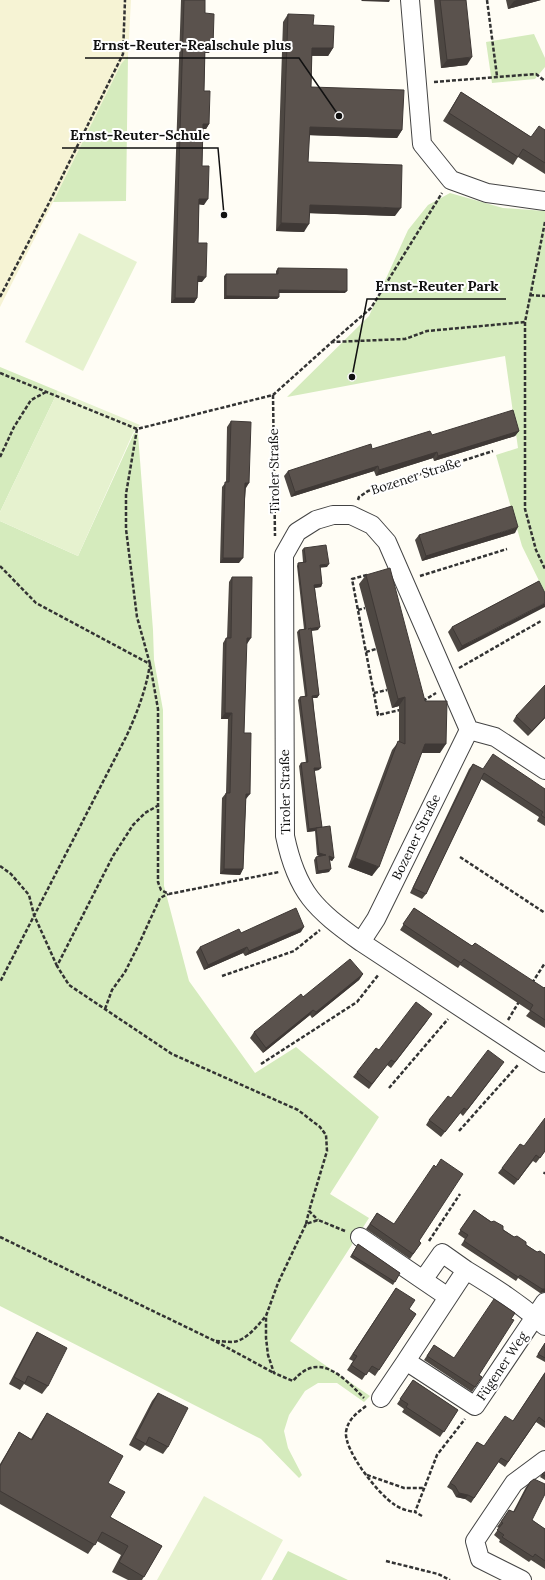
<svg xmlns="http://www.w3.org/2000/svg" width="545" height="1580" viewBox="0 0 545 1580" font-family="Lora,serif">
	<rect width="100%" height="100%" fill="#fffdf5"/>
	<path fill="#f6f3d4" d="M0,0H131L128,56L121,64L53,202L0,307Z"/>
	<path fill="#d5ebbd" d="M534,34L545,58V67L535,79L492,83L486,42Z
		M128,56L126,201L53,202L121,64Z
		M450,193L503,208L545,211V593L522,546L496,455L518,448L505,356L287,397L369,316L408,230L428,205Z
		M0,367L58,391L0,512Z
		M134,433L138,434L153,630L154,660L163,710L164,886L189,981L255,1073L296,1047L379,1117L330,1194L369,1218L290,1341L370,1396L364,1402L337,1383H318L305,1391L289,1415L284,1431L288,1448L302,1475L299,1478L261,1439L0,1306V521L78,556Z
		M288,1551L348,1580H272Z"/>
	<path fill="#e6f2cf" d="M79,233L137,262L83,371L25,342Z
		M58,391L140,425L133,433L78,556L0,521V512Z
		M204,1496L283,1540L261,1580H157Z"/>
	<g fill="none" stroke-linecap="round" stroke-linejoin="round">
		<g stroke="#444" stroke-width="20">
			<path id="minor" d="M410,0L422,144L451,180L487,193L545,201
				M469,730L387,542L372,525L351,515H333L316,520L297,532L284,555L285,836C297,893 315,909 361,942L545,1063
				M469,730L495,737L545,770
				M361,942L376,919L469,730
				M360,1237L423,1280
				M448,1297L423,1280L442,1253L466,1270
				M545,1302L475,1406L406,1361L466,1270C494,1287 521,1304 545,1326
				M381,1398L406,1361
				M522,1580L480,1559L475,1541L514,1483L545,1460"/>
		</g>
		<path stroke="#333" stroke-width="2.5" stroke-dasharray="4 2" stroke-linecap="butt" d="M487,0L497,76
			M434,82L536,74L545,81
			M545,222L525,322V509L536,550L545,569
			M530,295L545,296
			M0,297L50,201L123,54L125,0
			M332,342L371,308L442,193
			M0,373L137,429L273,395L332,342L405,339L427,331L525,322
			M273,395L275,536
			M137,429L126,494V529L137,617L150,664L158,709V882L161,890L169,894L279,872
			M0,457L14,427L31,400L46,392
			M358,500L359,497L368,491L493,451
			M0,566L36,603L150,664C146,690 137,713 126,737L0,982
			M367,575L352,579L378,715L400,710
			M420,576L507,549
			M358,610L365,608
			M366,652L376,649
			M459,668L541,621
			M374,693L387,690
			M423,701L436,693
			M159,805L145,813L133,825L113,856L57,966L69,985L172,1054L298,1110L320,1127L326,1135L327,1151L309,1211L318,1220
			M460,857L545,913
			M0,866L11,874L29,895L34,915L57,966
			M222,976L294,951L320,930
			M532,983L545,963
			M105,1009L112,990L125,972L138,946L160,898L168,894
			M508,1020L520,1000
			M261,1064L357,1002L379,974
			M389,1088L448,1019
			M459,1131L518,1065
			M544,1174L545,1172
			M306,1224L309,1211
			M345,1231L318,1220L306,1224L278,1283L266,1316V1338L268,1355L274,1373L293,1381C319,1350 343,1377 364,1398
			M0,1237L215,1341L274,1373
			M429,1241L460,1194
			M216,1341C221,1341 227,1342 233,1342C247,1340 257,1326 266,1316
			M366,1406C357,1413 348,1419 346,1432C344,1451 379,1495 395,1505C401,1509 408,1511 415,1512
			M367,1475L404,1488H424
			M422,1516L415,1512L437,1455L465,1419
			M386,1561L438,1574L450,1580"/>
		<use href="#minor" stroke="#fff" stroke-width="18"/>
	</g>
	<path fill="#4d4742" d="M181,0H205V13L209,53H205L204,91L209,124L206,129H203L202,166L204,205L199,204L198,243L202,282H198L197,298L194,303H171Z
		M434,0H466L467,65L441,68Z
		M506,0H541L508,9Z
		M288,14L313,25L333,48L328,56H312L311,87L402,130L397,138L309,135L308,162L395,216L309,213L304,232L276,231L283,22Z
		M461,92L531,137L545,130V174L518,157L513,165L443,121Z
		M278,268L345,293H279V297L277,299H224V276L226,274H276V271Z
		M231,421L246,488L239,563H220L222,487L226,482L227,427Z
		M519,431L515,436L434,461L433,458L376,476L374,471L291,497L284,476L288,471L372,449L432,435Z
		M515,533L422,561L415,540L419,535Z
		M304,548L327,567H320L322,584L321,587L315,588L318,630L311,631L319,695L317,698H313L319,770L314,771L322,827L334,858L332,861L330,860L329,872L316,874L314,860L316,857L320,856L317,855L315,831L307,832L299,766L301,763H306L298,700L300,697L305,696L297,632L299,630L304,629L297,566L298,563L303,562L302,550Z
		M366,575L425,701L440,753H421L372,876L348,867L392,750L399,741V706L392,708L359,584Z
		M232,577L247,644H246L244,733L246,799L243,869L240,875L220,874L222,798L226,793L228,719H221L223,643L226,638H227L229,582Z
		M539,581L458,652L448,632L452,627Z
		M516,716L545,718L528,736L513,721Z
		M473,764L483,769L545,789V826L537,821L539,817L481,779L426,894L422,899L410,893L469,769Z
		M414,908L472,946L544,988L545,987V1028L526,1016L530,1011L460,965L458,968L400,930Z
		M301,932L245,956L243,953L204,970L196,952L200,947L241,933Z
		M363,974L359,980L312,1018L310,1015L263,1053L250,1038L254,1032L303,997Z
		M428,1020L391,1068L387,1065L369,1089L353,1077L357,1072L379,1050Z
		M500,1068L463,1116L460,1113L441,1137L426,1125L429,1120L451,1098Z
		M524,1146L545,1151L536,1163L533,1161L514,1185L498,1173L502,1168Z
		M474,1210L537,1252L545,1255V1292L540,1293L518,1278L516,1281L461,1245L465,1239L458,1234Z
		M377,1213L421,1243L410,1259L366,1229Z
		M358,1244L400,1273L393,1285L350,1257Z
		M396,1288L409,1309L416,1314L375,1376L368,1371L362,1380L347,1370L353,1361L349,1359Z
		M37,1332L48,1386L42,1394L24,1384L20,1390L9,1384L32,1340Z
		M545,1343V1362L536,1357Z
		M434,1345L482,1377L472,1392L424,1360Z
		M545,1372V1428L536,1422L505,1467L498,1462L471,1503L465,1499L456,1497L452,1490L447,1487L477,1442L484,1446L513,1421Z
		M413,1380L458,1410L440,1437L402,1412L404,1409L397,1404Z
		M158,1393L168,1447L163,1454L145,1445L140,1451L129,1445L152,1401Z
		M47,1413L108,1483L110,1517L162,1546L142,1580H128L112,1572L121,1555L97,1541L88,1554L0,1504V1464L13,1442L19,1432L31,1439L41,1422Z
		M545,1472V1480L540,1477L542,1474Z
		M530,1482L532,1520L545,1529V1569L531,1560L529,1562L499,1542L500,1540L494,1535L499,1528L497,1527L509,1510L513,1512L526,1487Z"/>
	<path fill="#3f3936" d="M362,0H390L389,2L361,1Z
		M517,0H541L508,9L514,1Z
		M205,47H213L209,53H201Z
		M312,48H333L328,56L307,55Z
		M472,57L467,65L441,68L447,60Z
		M203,124H209L206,129H199Z
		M310,127L402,130L397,138L304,135Z
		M199,199H208L204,205L195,204Z
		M310,205L401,208L395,216L304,213Z
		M281,223L309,224L304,232L276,231Z
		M198,276L206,277L202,282H194Z
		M279,290L347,291L345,293H277Z
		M226,296L279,297L277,299H224Z
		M175,298H197L194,303H171Z
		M519,431L515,436L434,461L438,456Z
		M437,452L433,458L376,476L379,470Z
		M378,466L374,471L291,497L295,492Z
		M245,483H249L246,488H241Z
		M518,527L515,533L422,561L426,556Z
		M223,558H243L239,563H220Z
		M329,564L327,567L318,568L320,565Z
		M322,584L321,587L312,588L314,585Z
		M545,603V607L458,652L462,646Z
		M320,627L318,630L306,631L308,629Z
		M247,638H251L247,644L243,643Z
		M319,695L317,698H310L312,696Z
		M405,697L399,706L392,708L398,699Z
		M225,713H232L228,719H221Z
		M545,717V718L528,736L532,731Z
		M425,744H446L440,753H418Z
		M314,768H321L319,770L312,771Z
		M246,794H250L246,799H242Z
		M322,827L316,828L315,831L307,832L309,829Z
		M319,853L326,855L324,858L317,855Z
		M329,856L334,858L332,861L328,859Z
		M355,858L379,867L372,876L348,867Z
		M224,869H243L240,875L220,874Z
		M331,869L329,872L316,874L318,871Z
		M304,927L301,932L245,956L249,951Z
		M247,947L243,953L204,970L208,965Z
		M363,974L359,980L312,1018L316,1012Z
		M313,1010L310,1015L263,1053L266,1048Z
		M542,1289H545V1292L540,1293Z
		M459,1493L468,1495L465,1499L456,1497Z"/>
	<path fill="#5a524d" stroke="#3f3936" d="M184,0H205V13L214,14L213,47H205L204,91H210L209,124H203L202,166H209L208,199H199L198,243H207L206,277L198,276L197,298H175Z
		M440,0H466L472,57L447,60Z
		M288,14L314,15L313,25L334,26L333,48H312L311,87L404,90L402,130L310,127L308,162L402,165L401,208L310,205L309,224L281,223Z
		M461,92L531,137L539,126L545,130V163L523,149L518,157L449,113Z
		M278,268L347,269V291L279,290V297L226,296V274H278Z
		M513,410L519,431L438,456L437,452L379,470L378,466L295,492L288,471L371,444L372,449L430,431L432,435Z
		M231,421L251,422L249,483H245L243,558H223L225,482H229Z
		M512,506L518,527L426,556L419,535Z
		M326,545L329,564L320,565L322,584L314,585L320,627L308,629L311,628L319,695L312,696L321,768H314L322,827L309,829L301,763L308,762L300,697L307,696L299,630L306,629L298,563L306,562L304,548Z
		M390,568L425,701H447L446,744H425L379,867L355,858L398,741L405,744V697L398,699L366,575Z
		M232,577H252L251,638H247L244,733H251L250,794H246L243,869H224L226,793H230L232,713H225L226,638H231Z
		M539,581L545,593V603L462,646L452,627Z
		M545,685V717L532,731L516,716Z
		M493,754L545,789V818L541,815L543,812L484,773L426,894L413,888L473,764L483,769Z
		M330,826L334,858L329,856L331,869L318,871L316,857L326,855L319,853L316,828Z
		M296,908L304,927L249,951L247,947L208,965L200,947L239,929L241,933Z
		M414,908L472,946L475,943L544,988L545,987V1020L530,1010L533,1005L464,959L461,963L403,924Z
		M350,959L363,974L316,1012L313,1010L266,1048L254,1032L301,994L303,997Z
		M416,1002L432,1014L395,1062L391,1060L372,1084L357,1072L376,1048L379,1050Z
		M488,1050L504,1062L467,1110L464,1108L445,1132L429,1120L448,1096L451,1098Z
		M545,1118V1151L540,1158L536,1155L518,1180L502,1168L520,1144L524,1146Z
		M441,1159L463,1174L419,1241L421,1243L413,1254L370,1224L377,1213L394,1224L434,1165L436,1167Z
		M474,1210L491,1222L494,1221L503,1226V1230L514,1237L517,1236L526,1242V1245L537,1252L540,1251L545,1255V1289H542L520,1275L518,1277L464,1241L468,1235L460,1230Z
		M358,1244L400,1273L395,1282L352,1255Z
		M396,1288L415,1300L409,1309L416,1314L379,1370L372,1366L366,1375L351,1365L357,1356L353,1354Z
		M494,1299L515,1313L511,1319L514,1320L479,1375L482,1377L475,1387L427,1356L434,1345L454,1358Z
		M37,1332L67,1348L48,1386L28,1376L25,1383L14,1377Z
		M545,1343V1358L538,1354Z
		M545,1373V1422L539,1417L508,1462L501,1458L474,1498L468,1495L459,1493L455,1486L450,1483L477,1442L484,1446L505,1416L513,1421Z
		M413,1380L458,1410L444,1432L406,1407L408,1404L400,1399Z
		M158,1393L188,1408L168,1447L149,1437L146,1444L135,1438Z
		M47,1413L123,1456L108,1483L125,1492L110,1517L162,1546L144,1577L119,1562L128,1546L102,1532L95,1545L0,1491V1466L19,1432L32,1440Z
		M545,1472V1476L542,1474Z
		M534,1479L545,1484V1494L532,1520L545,1529V1561L535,1554L533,1557L502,1537L504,1535L497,1530L503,1523L501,1522L509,1510L514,1512L530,1482Z"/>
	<g text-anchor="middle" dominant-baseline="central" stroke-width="4" stroke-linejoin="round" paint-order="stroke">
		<g font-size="13" fill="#111" stroke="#fff">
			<text transform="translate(274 471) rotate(-91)">Tiroler Straße</text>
			<text transform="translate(416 476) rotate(-18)">Bozener Straße</text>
			<text transform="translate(285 792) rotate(-91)">Tiroler Straße</text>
			<text transform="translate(416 837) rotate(-64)">Bozener Straße</text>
			<text transform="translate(502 1366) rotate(-56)">Fügener Weg</text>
		</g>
	</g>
	<path fill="none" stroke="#111" stroke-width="1.5" d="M339 116L299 58H85M224 215L218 148H62M352 377L367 299H506"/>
	<g fill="#111" stroke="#fff" stroke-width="1.5">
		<circle cx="339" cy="116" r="4"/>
		<circle cx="224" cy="215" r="4"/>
		<circle cx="352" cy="377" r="4"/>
	</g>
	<g font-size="14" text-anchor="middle" font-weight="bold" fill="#111" stroke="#fff" stroke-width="4" stroke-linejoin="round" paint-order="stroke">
		<text x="192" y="50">Ernst-Reuter-Realschule plus</text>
		<text x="140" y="140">Ernst-Reuter-Schule</text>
		<text x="437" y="291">Ernst-Reuter Park</text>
	</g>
</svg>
